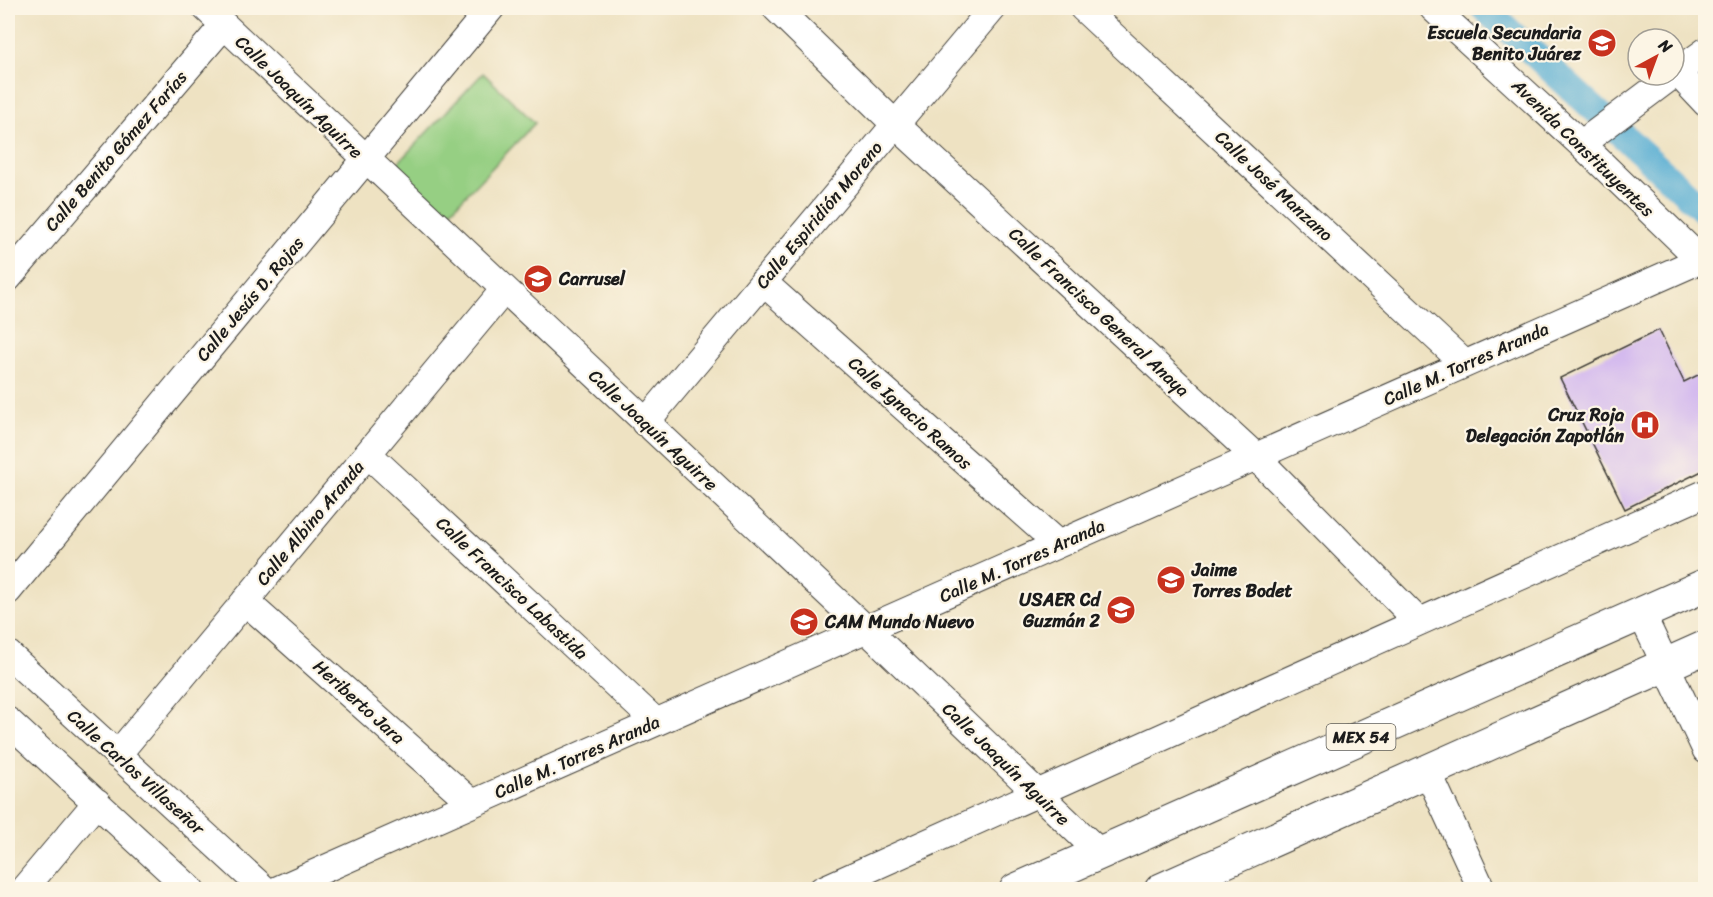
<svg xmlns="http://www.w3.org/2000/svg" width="1713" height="897" viewBox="0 0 1713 897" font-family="Sriracha,sans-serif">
	<rect width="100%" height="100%" fill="#fcf5e5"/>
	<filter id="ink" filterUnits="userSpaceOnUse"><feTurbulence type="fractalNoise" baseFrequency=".0167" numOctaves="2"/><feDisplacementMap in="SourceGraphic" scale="12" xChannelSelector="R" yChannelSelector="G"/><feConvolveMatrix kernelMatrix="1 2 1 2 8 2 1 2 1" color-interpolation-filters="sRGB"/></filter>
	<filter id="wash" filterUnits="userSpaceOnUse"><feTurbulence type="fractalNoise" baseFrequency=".008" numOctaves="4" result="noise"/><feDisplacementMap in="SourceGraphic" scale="24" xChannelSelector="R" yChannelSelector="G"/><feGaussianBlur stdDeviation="1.35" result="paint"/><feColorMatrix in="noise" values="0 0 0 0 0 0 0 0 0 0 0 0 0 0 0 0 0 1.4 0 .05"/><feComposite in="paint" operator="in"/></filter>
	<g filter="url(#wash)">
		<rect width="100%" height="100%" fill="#eee2c2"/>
		<path fill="#96cf83" stroke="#597650" stroke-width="1.5" d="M483,73L535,123L446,216L394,167Z"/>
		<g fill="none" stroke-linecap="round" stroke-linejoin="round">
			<path stroke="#57add3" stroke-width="27" d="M1484,8L1706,212"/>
		</g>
		<g id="blocks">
			<path fill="#d1b6ef" d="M1659,330L1684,382L1706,371V469L1625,509L1560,378Z"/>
		</g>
	</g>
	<g filter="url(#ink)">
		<use href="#blocks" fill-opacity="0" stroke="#3c3a35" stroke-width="1.5"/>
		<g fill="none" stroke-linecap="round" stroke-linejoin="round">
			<g stroke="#3c3a35" stroke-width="29">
				<path id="minor" d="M206,8L866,629L1100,853
					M776,8L895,124L1256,457L1418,621
					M1083,8L1465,364
					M1433,8L1581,144L1706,265
					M1677,72L1706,103
					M1674,74L1706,51
					M1581,144L1673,75
					M8,278L224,25
					M763,282L1058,544
					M645,423L993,8
					M368,454L656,722
					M8,591L491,8
					M245,601L472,803
					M1641,613L1706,750
					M8,654L265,890
					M8,721L191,890
					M117,755L504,290
					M1427,770L1482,890
					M23,890L97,802
					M277,890L1700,260
					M822,890L1706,493"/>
			</g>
			<g stroke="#3c3a35" stroke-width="35">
				<path id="major" d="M1016,890L1706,585
					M1161,890L1706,647"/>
			</g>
			<use href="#minor" stroke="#fff" stroke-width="27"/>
			<use href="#major" stroke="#fff" stroke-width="33"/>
		</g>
	</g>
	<defs>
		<g id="school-disc" transform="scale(1.5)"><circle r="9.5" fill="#c8321e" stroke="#fcf5e5"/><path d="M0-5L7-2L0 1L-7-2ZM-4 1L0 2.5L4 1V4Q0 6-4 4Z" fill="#fff"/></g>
		<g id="hospital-disc" transform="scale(1.5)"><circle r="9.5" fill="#c8321e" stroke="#fcf5e5"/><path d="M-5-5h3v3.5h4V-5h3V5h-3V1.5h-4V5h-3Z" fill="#fff"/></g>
	</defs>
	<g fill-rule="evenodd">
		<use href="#school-disc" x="1602" y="43"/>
		<use href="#school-disc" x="538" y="279"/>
		<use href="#hospital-disc" x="1645" y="425"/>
		<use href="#school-disc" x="1171" y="580"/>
		<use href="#school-disc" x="1121" y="610"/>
		<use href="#school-disc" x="804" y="622"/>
	</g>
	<g text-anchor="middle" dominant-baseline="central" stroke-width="4.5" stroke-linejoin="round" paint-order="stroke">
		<rect fill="#fcf5e5" stroke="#5f5d58" stroke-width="1.5" x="1326.5" y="724" width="69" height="26" rx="4.5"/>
		<g font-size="16" font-weight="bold" fill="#1c1c1c">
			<text x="1361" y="737">MEX 54</text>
		</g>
		<g font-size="18" font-weight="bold" fill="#1c1c1c" stroke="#fcf5e5" text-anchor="end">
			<text x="1581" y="33">Escuela Secundaria<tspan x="1581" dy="21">Benito Juárez</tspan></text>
			<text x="559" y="279" text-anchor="start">Carrusel</text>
			<text x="1624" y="415">Cruz Roja<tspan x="1624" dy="21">Delegación Zapotlán</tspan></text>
			<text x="1192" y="570" text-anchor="start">Jaime<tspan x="1192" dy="21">Torres Bodet</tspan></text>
			<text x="1100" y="600">USAER Cd<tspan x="1100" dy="21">Guzmán 2</tspan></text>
			<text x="825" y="622" text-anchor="start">CAM Mundo Nuevo</text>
		</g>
		<g font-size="18" fill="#1c1c1c" stroke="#fcf5e5">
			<text transform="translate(299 97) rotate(44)">Calle Joaquín Aguirre</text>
			<text transform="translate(1583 148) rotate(44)">Avenida Constituyentes</text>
			<text transform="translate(116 151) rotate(-49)">Calle Benito Gómez Farías</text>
			<text transform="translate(1274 186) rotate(43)">Calle José Manzano</text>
			<text transform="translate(819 215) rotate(-50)">Calle Espiridión Moreno</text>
			<text transform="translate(250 299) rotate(-50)">Calle Jesús D. Rojas</text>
			<text transform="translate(1099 312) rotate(43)">Calle Francisco General Anaya</text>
			<text transform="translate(1466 364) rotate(-24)">Calle M. Torres Aranda</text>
			<text transform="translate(910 413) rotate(42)">Calle Ignacio Ramos</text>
			<text transform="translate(653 430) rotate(43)">Calle Joaquín Aguirre</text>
			<text transform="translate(310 523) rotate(-50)">Calle Albino Aranda</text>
			<text transform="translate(1022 561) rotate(-24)">Calle M. Torres Aranda</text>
			<text transform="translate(512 588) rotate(43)">Calle Francisco Labastida</text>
			<text transform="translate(359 702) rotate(42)">Heriberto Jara</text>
			<text transform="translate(577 757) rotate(-24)">Calle M. Torres Aranda</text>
			<text transform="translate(1006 764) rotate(44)">Calle Joaquín Aguirre</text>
			<text transform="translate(136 772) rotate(42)">Calle Carlos Villaseñor</text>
		</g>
	</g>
	<rect width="1713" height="897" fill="none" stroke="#fcf5e5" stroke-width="30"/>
	<g transform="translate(1656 57) rotate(41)"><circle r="28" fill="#fcf5e5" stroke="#a29e95" stroke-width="1.5"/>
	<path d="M0-4.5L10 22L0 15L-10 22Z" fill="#c8321e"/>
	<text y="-9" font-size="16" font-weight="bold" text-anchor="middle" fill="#1c1c1c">N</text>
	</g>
</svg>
